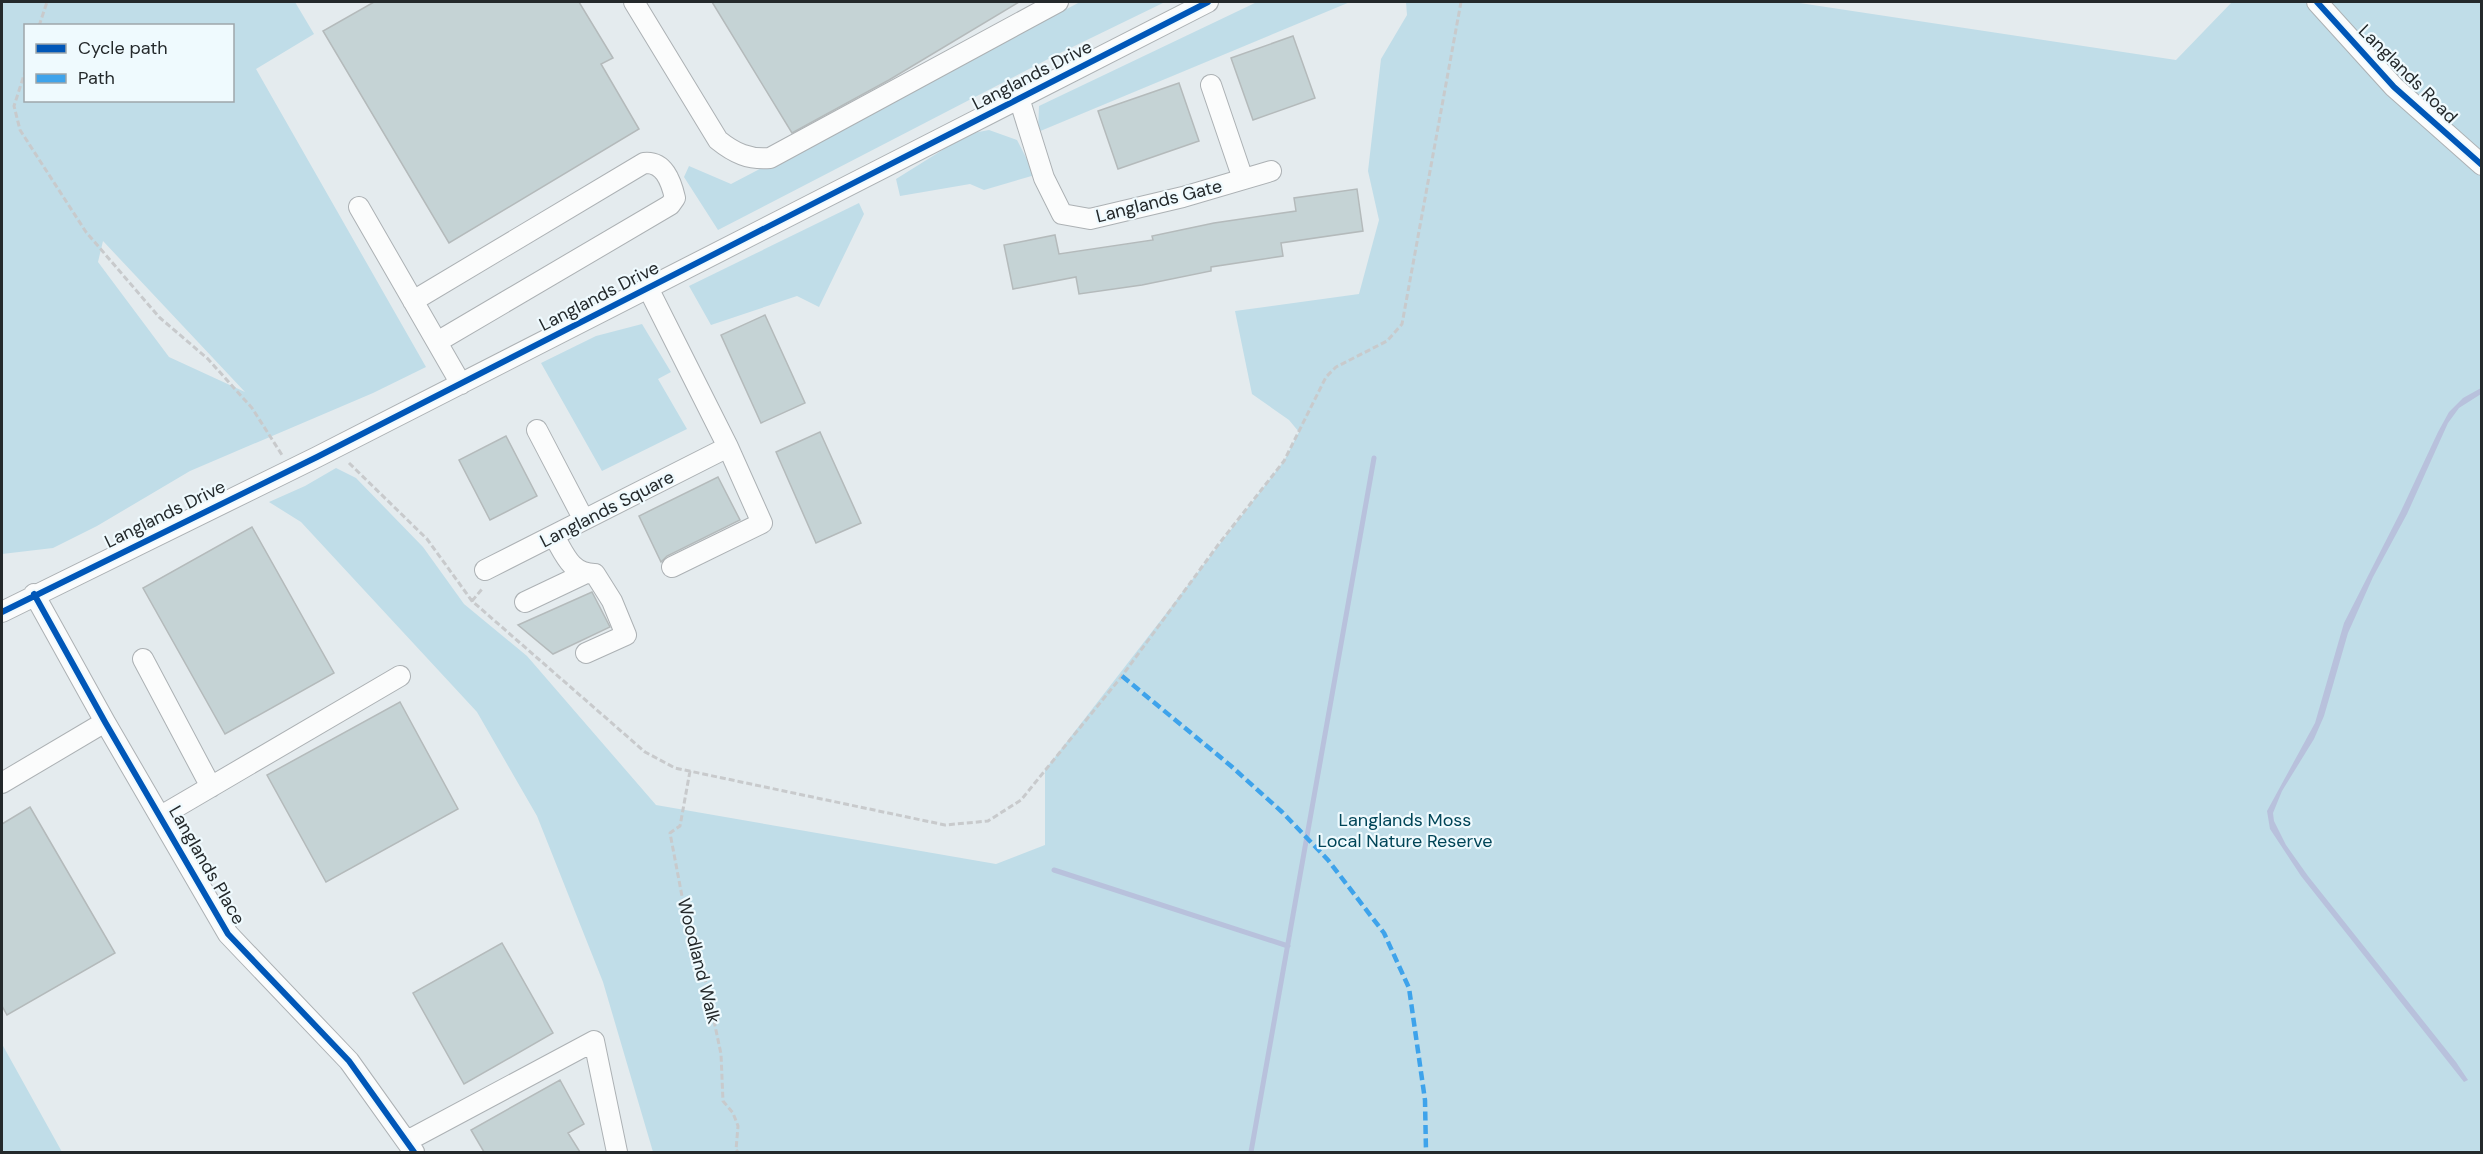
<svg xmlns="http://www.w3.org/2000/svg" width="2483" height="1154" viewBox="0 0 2483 1154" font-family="'DM Sans',sans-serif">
	<rect width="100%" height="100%" fill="#e4ebee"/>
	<path fill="#c0dde8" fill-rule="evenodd" d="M2,2H295L314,34L256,69L426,367L373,393L190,471L97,526L53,548L2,554ZM26,26H232V100H26ZM103,241L245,392L169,357L98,262Z
		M1080,2H1165L1054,56L718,230L684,177L689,166L731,184Z
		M1257,2H1350L1038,132L1039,106Z
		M1406,2H1793L2176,60L2232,2H2481V1152H653L603,982L537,816L477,712L301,522L269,502L305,486L336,468L356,478L423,547L464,604L527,656L656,805L996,864L1045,845V770L1284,461L1299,432L1289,420L1252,394L1235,311L1359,294L1379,220L1368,171L1381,59L1407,15Z
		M989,130L1017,140L1035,175L984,190L970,184L900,196L896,179L968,134Z
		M859,203L864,214L819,307L797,296L711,325L689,286Z
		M642,324L671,372L658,379L687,429L602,471L541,363L596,336Z
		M2,1044L62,1152H2Z"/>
	<path fill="#b8c1dc" d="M2481,388V394L2459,408L2448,423L2407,514L2373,577L2348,633L2324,716L2314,739L2282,791L2273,813L2274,821L2286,845L2308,876L2456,1062L2468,1080L2464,1082L2301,876L2270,829L2267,811L2315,723L2344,623L2401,511L2438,432L2449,412L2463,398Z"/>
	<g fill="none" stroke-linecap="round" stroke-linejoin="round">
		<path stroke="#b8c1dc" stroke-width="5" d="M1054,870L1288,946
			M1251,1152L1374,458"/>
	</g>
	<path fill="#c5d3d5" stroke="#b4babb" stroke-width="1.5" d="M374,2H579L613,58L601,64L639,129L449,243L323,31Z
		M712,2H1019L889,80L792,133Z
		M1293,36L1315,98L1253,120L1231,58Z
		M1179,83L1199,141L1118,169L1098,111Z
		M1357,189L1363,231L1281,243L1283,256L1211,267V271L1142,285L1079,294L1076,277L1013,289L1004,245L1055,235L1059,254L1153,240L1152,236L1214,223L1296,211L1294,198Z
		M765,315L805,403L761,423L721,335Z
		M820,432L861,523L816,543L776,452Z
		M506,436L537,496L490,520L459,460Z
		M718,477L740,520L667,556L661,562L639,516Z
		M252,527L334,673L225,734L143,588Z
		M592,592L610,627L553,654L518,625Z
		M400,702L458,809L326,882L267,775Z
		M30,807L115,953L7,1015L2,1006V824Z
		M502,943L553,1033L464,1084L413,993Z
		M560,1080L584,1124L568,1133L580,1152H484L471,1130Z"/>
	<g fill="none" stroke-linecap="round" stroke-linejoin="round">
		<g stroke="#acb1b4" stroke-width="22">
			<path id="minor" d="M634,2L718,140C734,153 749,160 770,158L1058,2
				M2317,2L2394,87L2482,165
				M1211,85L1243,179
				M1019,98L1044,178L1062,214L1090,219L1183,197L1271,171
				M359,207L461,384
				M648,288L728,447L762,523L672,567
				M413,301L644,163C664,161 671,181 675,198L670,205L437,342
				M537,430L584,520
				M554,536C565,555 571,574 595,574L612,601L626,635L586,653
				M485,570L728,447
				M34,594L105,722L228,934L349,1061L414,1152
				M525,602L584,574
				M2,612L317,457L1208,2
				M143,659L211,787
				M2,783L105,722
				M161,816L400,676
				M407,1141L594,1041L617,1152"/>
		</g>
		<path stroke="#c8cacc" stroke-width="3" stroke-dasharray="6 3" stroke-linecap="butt" d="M39,26L47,2
			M26,69L14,106L20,130L86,232L159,317L208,359L252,408L282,455
			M349,463L427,539L472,601L645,752L675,768L945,825L988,821L1021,800L1122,676L1218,545L1284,461L1326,377L1336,367L1387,341L1402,324L1461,2
			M472,601L482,589
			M690,771L680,826L670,833L689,933L706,983L721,1054L723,1101L733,1113L738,1126L736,1150L738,1152"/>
		<use href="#minor" stroke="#fbfcfc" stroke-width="20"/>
		<path stroke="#3ea3eb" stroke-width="4.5" stroke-dasharray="9 4.5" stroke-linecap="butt" d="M1122,676L1231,766L1282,812L1328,860L1384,933L1409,988L1425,1100L1426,1152"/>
		<g stroke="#effafe" stroke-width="10">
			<path id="cycleway" d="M2317,2L2394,87L2482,165
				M34,594L105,722L228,934L349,1061L414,1152
				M2,612L317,457L1208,2"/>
		</g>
		<use href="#cycleway" stroke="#0057b8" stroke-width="6"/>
	</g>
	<g text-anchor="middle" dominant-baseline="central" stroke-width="4.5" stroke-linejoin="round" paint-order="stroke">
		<g font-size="18" fill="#24292b" stroke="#effafe">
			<text transform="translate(2408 74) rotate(45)">Langlands Road</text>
			<text transform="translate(1032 75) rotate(-27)">Langlands Drive</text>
			<text transform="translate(1159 201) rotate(-14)">Langlands Gate</text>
			<text transform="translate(599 296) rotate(-27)">Langlands Drive</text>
			<text transform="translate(607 509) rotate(-27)">Langlands Square</text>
			<text transform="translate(165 514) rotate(-26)">Langlands Drive</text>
			<text transform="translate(207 865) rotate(60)">Langlands Place</text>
			<text transform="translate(699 961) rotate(76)">Woodland Walk</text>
		</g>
		<g font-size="18" fill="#004558" stroke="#effafe">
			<text x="1405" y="820">Langlands Moss<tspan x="1405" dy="21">Local Nature Reserve</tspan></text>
		</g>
	</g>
	<rect width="2483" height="1154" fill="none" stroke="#24292b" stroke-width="6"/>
	<rect x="24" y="24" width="210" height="78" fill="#effafe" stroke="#9ea6aa" stroke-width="1.5"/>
	<rect x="36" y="44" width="30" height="9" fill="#0057b8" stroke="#9ea6aa" stroke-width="1.5"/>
	<text x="78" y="54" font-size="18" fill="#24292b">Cycle path</text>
	<rect x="36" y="74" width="30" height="9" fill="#3ea3eb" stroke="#9ea6aa" stroke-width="1.5"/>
	<text x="78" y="84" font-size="18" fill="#24292b">Path</text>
</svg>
